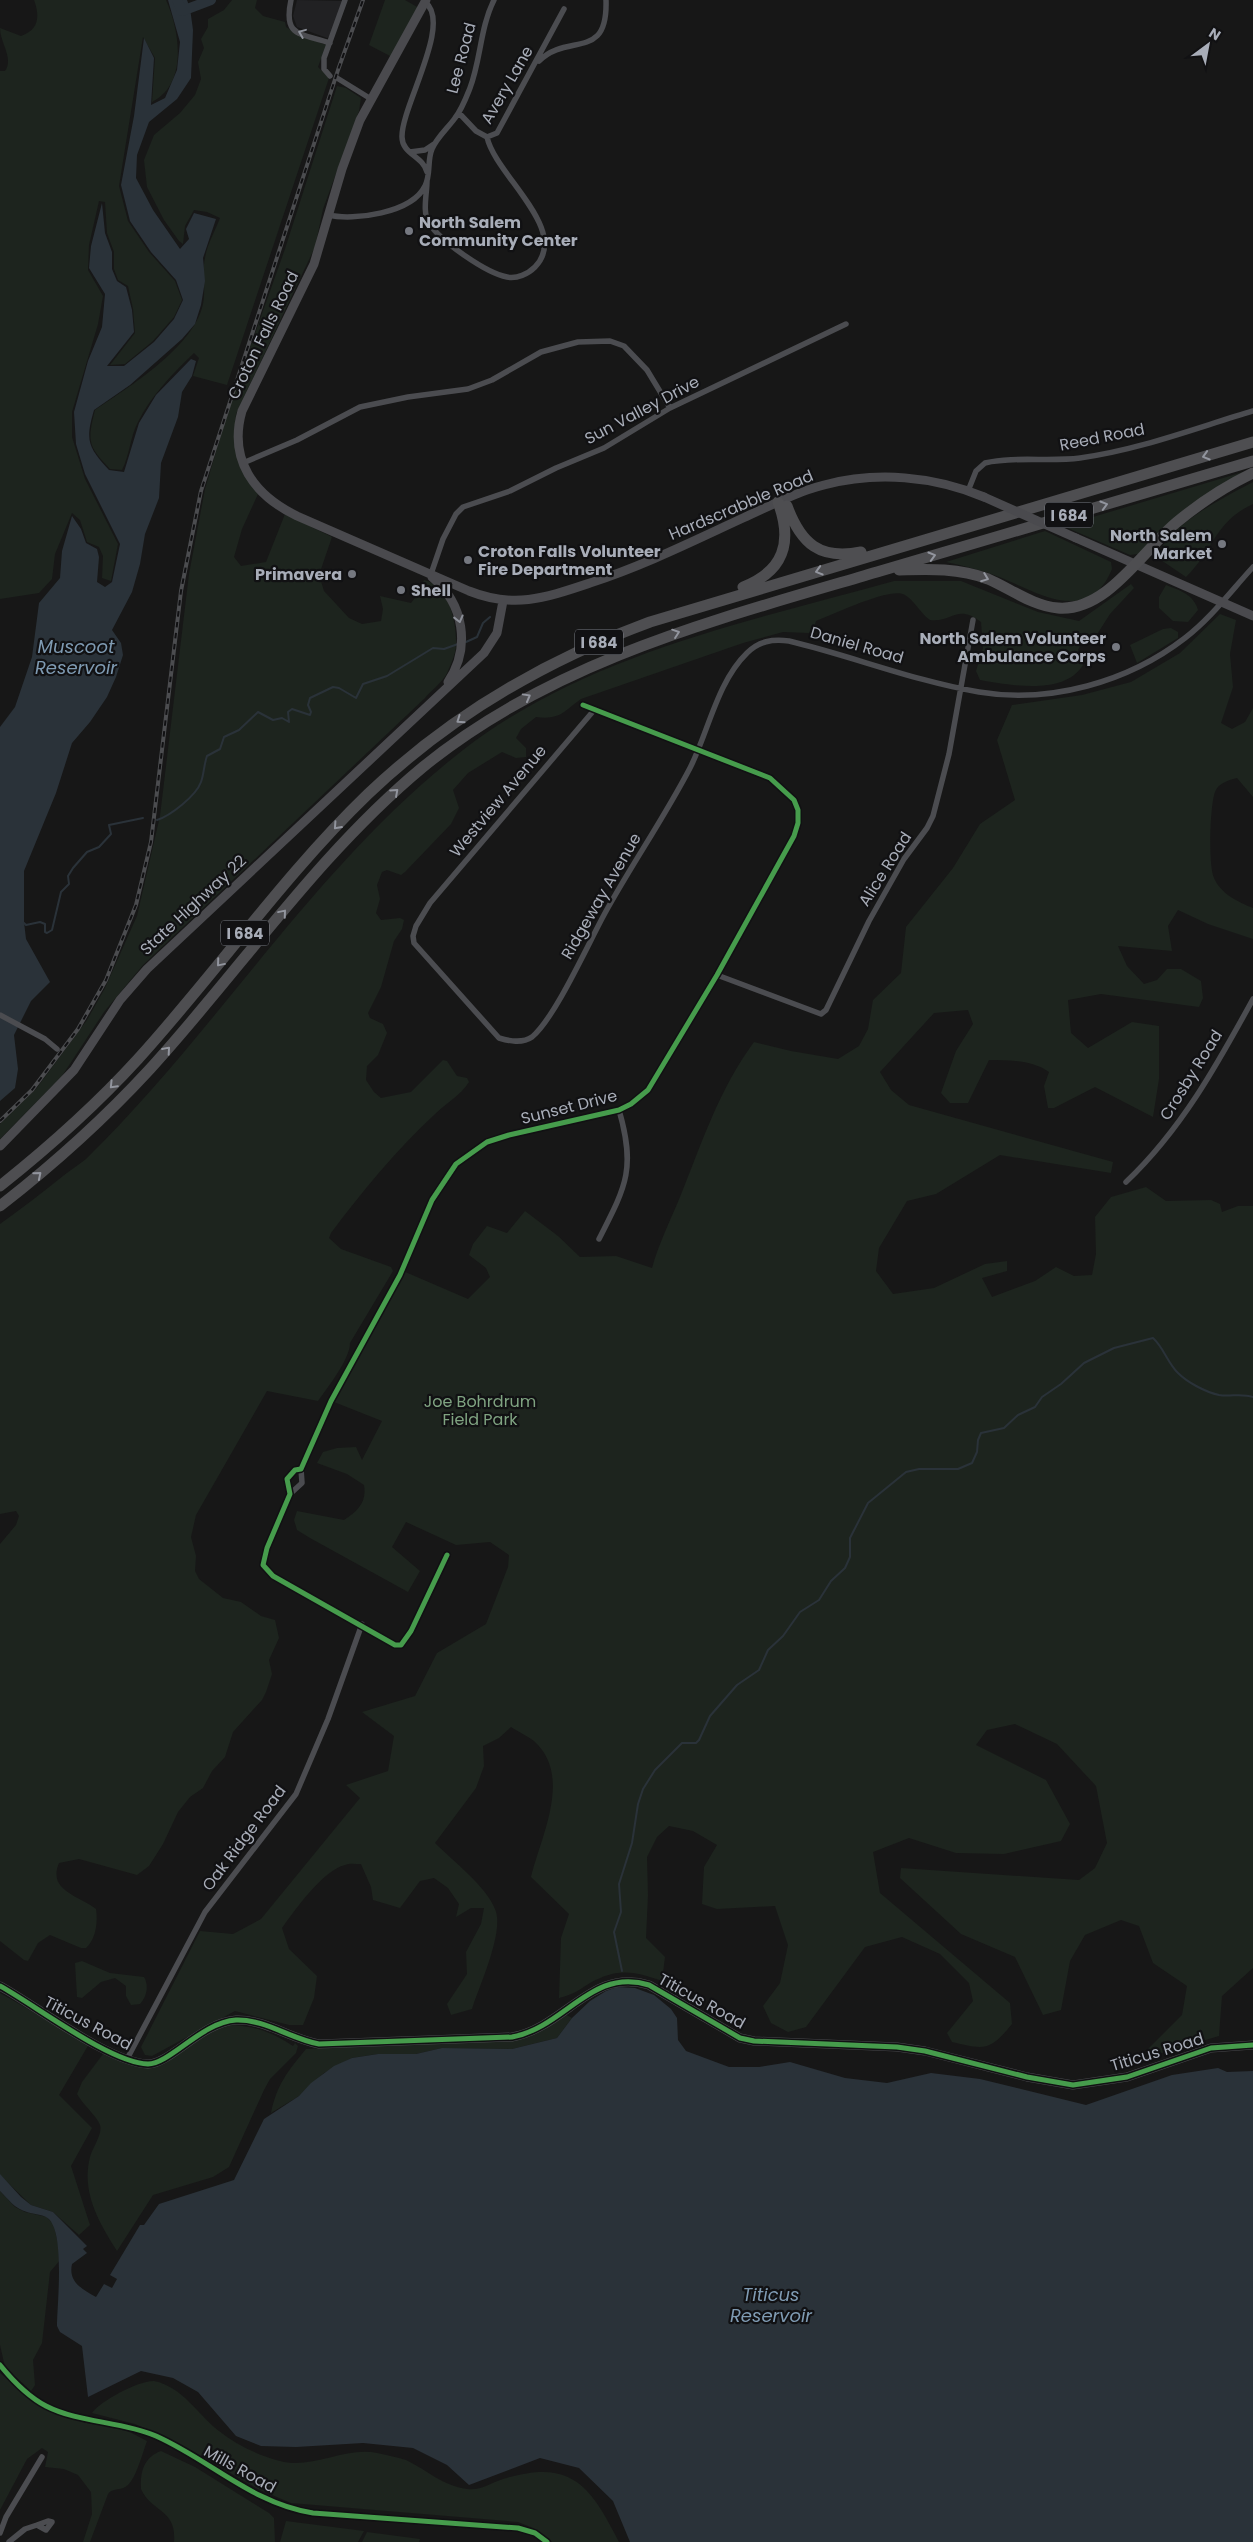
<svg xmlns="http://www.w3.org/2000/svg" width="1253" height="2542" viewBox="0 0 1253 2542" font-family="Poppins,sans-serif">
	<rect width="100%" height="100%" fill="#171717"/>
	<path fill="#212123" d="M297,0L343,1L331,36L327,38L297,27L293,16Z"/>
	<path fill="#1d241e" d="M34,0H166C180,31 188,84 152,102L155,58L143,37L119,186L128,221L149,252L175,281L182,300L174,317L153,341L125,364L110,365L135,333L133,309L128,286L118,280L114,269V252L107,233L105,202L99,201L89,245L88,270L103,296L98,324L72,412V437L85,479L118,544L111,581L102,578L103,556L99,547L87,542L80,520L72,513L55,554L52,579L39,593L0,599V71H5C14,58 0,43 0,28L21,36C39,30 40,16 34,0Z
		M232,0H257L255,8L263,16L285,22L286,27L299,35L326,45L318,67L329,78L227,385L193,376L199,358L194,353C173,373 150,397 138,422C130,437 130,454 122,470L110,469C88,446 87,442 95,410C129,387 194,347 203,304C206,288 202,271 205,258C207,245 215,231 220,218L207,212L194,210L185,226L183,244L179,241L164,220L147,187L144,160L154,135L180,113L195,95L201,79L198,62L204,48L201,39L208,27V19L224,10Z
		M385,0H405L419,8L392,57L369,45Z
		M337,86L346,88L361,98L359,111L323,209L315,247L236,414C232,452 236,463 258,494L242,529L234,557L241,566L266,562L285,514L332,537L319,575L324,591L349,618L362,624L381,621L383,609L380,596L411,603L418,594L424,580C449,585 457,623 456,645C456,653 450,667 446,675C441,683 431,691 425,698L143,965L104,1012L62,1076L0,1139V1124L36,1089L87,1020L105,988L137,916L160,816L189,574L205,489L231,401L285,249Z
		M1253,469L1138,554L1130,555L1063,526Z
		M1253,482V504C1215,521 1213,551 1186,577L1158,558C1161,529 1228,495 1253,482Z
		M1045,531L1111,562L1112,569C1089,625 1040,594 1002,578C984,571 966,566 946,562Z
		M894,581H961L1038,612L1079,621L1131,584L1134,588L1110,614L1096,636L1080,646L1078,650L1083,665C1064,696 1010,685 980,680L976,671L983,648L981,622C957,603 952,623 930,620C920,613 915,601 905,595C892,586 832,615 816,621L813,630L809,633L783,632L743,643L581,699C563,712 560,720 536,717L521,729L516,738L526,748V757L516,758L502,752L468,773L453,790L459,808L451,824L405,872L401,875L387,870L382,872L377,885L380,899L376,913L381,920L400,918L404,920L402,929L394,941L381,987L368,1013L370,1018L383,1024L387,1033L378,1055L367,1066L366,1080L374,1092L381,1098L411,1092L443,1060L447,1061L457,1076L467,1078L469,1082C460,1096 446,1103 434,1115C397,1149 361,1193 331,1233L329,1238L341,1249L391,1267L393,1271L350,1343C350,1359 328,1387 318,1401L267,1391L196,1515L191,1537L196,1556L195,1571L199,1579L223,1598L241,1602L261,1616L275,1620L279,1638L269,1660L272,1674L266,1692L262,1700L233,1732L225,1757L212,1771L203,1788L190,1797L178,1812L163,1844L149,1866L137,1875L79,1859L59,1863C47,1891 80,1896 96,1909C98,1922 96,1939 86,1948H81L50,1935L38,1943L28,1961L24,1960L0,1941V1544L16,1525L19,1516L16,1511L0,1514V1224C21,1209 42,1193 63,1176C70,1170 79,1165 86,1159C219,1029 315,865 463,750C587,654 747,622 894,581Z
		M1166,585C1180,590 1194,595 1198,610L1188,622L1173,621L1159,608V597Z
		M1220,614L1236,620L1230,654L1233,687L1221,723L1232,729L1245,722L1253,708V797L1237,778C1229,780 1218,783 1215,792C1210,805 1208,865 1214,878C1221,894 1238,902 1253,908V939L1208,924L1178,910L1168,926L1172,951L1118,946L1127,966L1144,984L1157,980L1167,969H1181L1201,981L1203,998L1199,1007L1101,994L1068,1000L1071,1033L1088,1048L1132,1022L1159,1026V1079L1153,1117L1095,1087L1054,1108H1048L1044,1086L1049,1072C1033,1060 1009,1060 989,1060L968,1103H950L941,1093L956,1051L973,1024L968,1010L934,1013L880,1072L891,1090L909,1105L1113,1162L1111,1173L1000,1155L936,1194L907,1201L879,1248L876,1271L893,1294L934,1288L985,1264L1007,1261V1271L982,1278L992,1297L1035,1281L1056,1267L1074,1276L1092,1275L1096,1254L1095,1217L1111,1197L1146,1187L1166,1201L1211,1200L1220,1204L1222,1212L1238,1206H1253V1968L1222,1996L1219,2036L1151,2056L1148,2049L1182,2015L1187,1986L1153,1963L1139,1926L1121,1920L1085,1935L1070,1961L1061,2010L1043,2015L1015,1957L961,1934L900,1878L901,1868L1079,1880L1095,1868L1107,1843L1096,1786L1057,1744L1015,1724L987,1730L976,1745L1046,1780L1070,1824L1061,1841L1004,1854L956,1853L909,1838L873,1852L880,1893L1010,2003L1012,2024C990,2051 985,2050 952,2042L947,2033L973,2001L969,1983L940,1954L902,1937L865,1947L806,2027L788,2032L771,2023L763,2006L780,1983L788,1945L775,1906L717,1909L702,1904L704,1867L717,1845L693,1831L669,1826L657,1837L647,1857L648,1895L646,1938L665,1957L662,1981C633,1971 618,1968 590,1983C577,1991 575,1994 559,1998L561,1938L569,1914L531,1877C541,1836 573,1776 534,1741C528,1736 518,1732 511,1727L499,1738L483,1746L484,1766L476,1788L435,1843C453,1861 486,1886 495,1909C505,1931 479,1986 472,2009L451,2015L447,2004L467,1974L466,1952L481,1924L484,1908H471L456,1917L459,1904L448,1888L434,1878L420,1881L400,1908L373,1900L371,1887L361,1864C356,1864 349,1863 345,1865C323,1870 295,1910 282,1928L289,1949L317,1976L314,1998L303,2025H289L235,2011L152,2056L145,2055L141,2047L200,1931L233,1934L261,1919L360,1798L346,1785L388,1771L394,1736L362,1712L415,1696L437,1653L486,1624L508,1567L509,1555L490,1542L456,1545L406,1522L392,1547L420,1571L408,1592L310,1538L297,1530L294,1520L297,1511L344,1520C358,1511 367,1502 364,1485L347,1474L317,1463L323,1452L337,1448L356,1447L362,1460L382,1421L334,1402L403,1271L468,1299L490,1277L486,1268L469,1255L473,1244L487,1226L507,1233L525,1211L558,1236L580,1257L616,1256L652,1268C659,1243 670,1221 680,1197C702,1143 719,1089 754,1042L791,1051L838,1059L859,1046L868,1029L873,1000L901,973L906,927L953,868L980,824L1015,800L997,740L1012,705L1082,695L1131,682L1180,653Z
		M1171,628L1178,632V638L1137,663L1130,645L1163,629Z
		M82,1961L110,1973L144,1977C149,1985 147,1997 140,2004L131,2005L126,1996V1986L115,1978L101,1982L82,1998L77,1997L75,1963Z
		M0,1993L89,2044L59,2095L92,2128L71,2166L90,2225L79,2235L53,2212L31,2205L2,2177L0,2180Z
		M565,2014L572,2018L557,2038L512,2049L442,2048L416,2054H378L352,2058L324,2073L299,2096L271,2113C277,2084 288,2071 306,2049L501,2040Z
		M232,2025C256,2026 273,2033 293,2046L295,2043L298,2046L296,2053L270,2079L264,2090L229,2167L213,2177L153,2195L117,2251C99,2223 81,2192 90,2157C92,2148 103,2134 100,2125C97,2116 83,2105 77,2094L82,2082L103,2054H108L146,2067L216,2029Z
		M0,2191L15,2207L25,2212L47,2217L54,2225L61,2259L50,2272L42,2343L33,2360L35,2385L31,2391L5,2367L0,2345Z
		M0,2373L32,2399L63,2416L86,2423L118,2426L147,2441C143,2452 136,2478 128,2485C122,2491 113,2487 108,2494L90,2542H83L92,2514L91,2492L78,2475L64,2469L45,2467L48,2452L42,2448L27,2459L0,2510Z
		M154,2381C183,2387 197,2414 219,2431C236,2445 258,2455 280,2461C311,2470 346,2446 377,2453C386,2455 397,2457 406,2460C427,2470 443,2486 467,2489C480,2491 491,2483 503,2479C571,2458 590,2485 619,2542H552L533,2528L518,2522L291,2503L258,2489L180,2444L135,2424L92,2413C100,2401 140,2380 154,2381Z
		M161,2451L195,2467L269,2513L274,2518L275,2542H174C177,2509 152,2513 141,2489C140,2472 144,2457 161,2451Z
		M286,2521L364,2531L358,2542H280Z
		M367,2532L420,2539L419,2542H362Z"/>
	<path fill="#2a3239" d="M168,0H187L190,8L193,30L191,78L177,99L149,122L137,155L136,178L153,210L180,249L189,239L186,229L194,213L216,219L203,258L205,281L201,305L195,324L182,339L130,385L94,410C85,441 88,447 109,470L124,472L139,423L156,395L191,359L196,361L192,376L182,392L178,417L161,463L159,498L145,534L140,564L132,592L112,630L121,643L123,655L116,677L107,697L90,722L72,743L56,793L24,871V922L26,939L50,982L31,1001L14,1035L18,1069L15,1088L0,1101V727L15,707L32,657L39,603L60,578L62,551L72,516L81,529L86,543L97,549L99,557L97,582L105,587L112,582L120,544L85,474L76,444L74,412L88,361L102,327L105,294L89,268L91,246L102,203L105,233L112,252V269L117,281L126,287L132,310L134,332L107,366H124L154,342L174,319L183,300L176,280L151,252L130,221L121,185L134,116L144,38L154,58L151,105L165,98L177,70L180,42Z
		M617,1987L635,1988L654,1995L671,2009L677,2018L678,2040L686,2051L729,2067H759L790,2062L845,2078L887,2083L931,2073L980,2079L1086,2105L1172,2075L1218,2068L1227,2072L1253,2071V2542H630L613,2501L579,2468L540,2458L469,2485L447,2465L413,2448L363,2443L296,2447L261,2446L236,2436L198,2392L173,2378L141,2371L88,2397L82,2346L60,2332L57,2326C57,2304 66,2227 46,2217C40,2214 33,2214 27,2212C15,2209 8,2199 0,2191V2174L21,2197L31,2205L53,2212L87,2246L83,2249L87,2253L72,2264C68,2282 82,2289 96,2297L104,2284L112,2288L117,2279L110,2275L140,2225H144L159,2204L234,2180L264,2119L299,2096L311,2083L334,2066L352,2058L378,2054H416L442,2048L512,2049L557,2038L572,2018L590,2001L606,1991Z"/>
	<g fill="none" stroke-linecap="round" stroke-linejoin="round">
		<path stroke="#2a3239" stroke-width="2" d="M466,642L477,637L483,623L490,617
			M157,820C170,816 196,796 201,782C204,774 204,764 207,756L220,749L224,737L239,730L258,712L273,720L282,718L289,722L288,712L292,709L310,715L311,712L308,705L310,698L333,687L339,688L356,698L363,684L387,676L433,648L444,649L458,644
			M24,923L26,925L40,922L45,924V932L47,933L52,930L61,892L69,884L68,876L73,868L87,852L99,847L111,834L109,825L143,818
			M622,1971L614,1932L621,1912L619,1884L632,1843L638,1804L643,1789L655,1770L682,1743H696L699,1740L710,1716L737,1685L759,1670L768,1650L783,1636L800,1612L819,1600L831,1581L845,1568L850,1557V1538L868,1503L906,1472L919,1469H958L972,1463L977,1452L978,1440L981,1433L1004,1428L1018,1415L1035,1407L1042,1397L1061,1384L1084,1363L1114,1348L1153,1338C1164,1348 1167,1362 1178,1373C1187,1382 1205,1392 1219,1395C1230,1397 1241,1393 1253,1397"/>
		<path stroke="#2a3239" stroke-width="10" d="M177,0L182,11L211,0"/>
		<path stroke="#4b4c50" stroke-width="5.5" d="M291,0C283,37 300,33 330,43
			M425,2C453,23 401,107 402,137C402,154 423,156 427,172
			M539,61C568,32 608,62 606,0
			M330,76L324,69V58L345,0
			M337,78L371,99
			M459,113L476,131L487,137L497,133L564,9
			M410,152L425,150L434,144
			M427,181C427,194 422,212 429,223C440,241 486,273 507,277C517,279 528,274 535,267C571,230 495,175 487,137
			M328,215C354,221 412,213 425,186C431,175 427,160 432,149C437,137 448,128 455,118C462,109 466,98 470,88C481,59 480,28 494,0
			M243,463L297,440L360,407L408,397L468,389L492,380L541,352L578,342L610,341L624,346L647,370L670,408
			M968,491L976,471L985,463C1014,456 1050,462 1080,458C1139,450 1196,428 1253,411
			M431,574L443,539L456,514L463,507L510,491L556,468L604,448L670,408L846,324
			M595,709L430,903L416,926L413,936L414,943L499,1038C509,1041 522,1044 532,1037C555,1018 589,942 605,913C632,864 664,818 690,768C708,733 717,682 747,653C759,641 772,639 789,641C852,656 914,681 979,692C1050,704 1128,682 1185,638C1211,618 1231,591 1253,567
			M717,975L821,1014L826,1010L869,921L904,859L927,828L933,816L949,754L973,620
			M0,1015L45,1039L57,1049
			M1126,1182C1181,1130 1217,1065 1253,999
			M599,1239C626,1186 636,1169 619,1110
			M290,1494L302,1483L301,1469
			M447,1555L411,1631L401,1645H395L273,1576L263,1565L267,1548L290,1494L287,1479L295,1470L301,1469L331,1401L400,1275L432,1200L456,1164L487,1142L509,1135L619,1110L631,1104L648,1090L717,975L794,836L798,823V810L794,800L770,778L583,705
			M127,2059L205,1912L296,1794L328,1719L362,1624
			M0,2365C13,2381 27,2396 46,2406C79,2423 121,2421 156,2436C210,2460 253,2504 313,2513L518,2528L535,2533L547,2542
			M48,2521L52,2522L46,2530L37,2525Z
			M0,2533L6,2517L42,2457
			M9,2542L25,2529L37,2525"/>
		<path stroke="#4a4a4e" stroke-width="9" d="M426,0L360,120L342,169L314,264L242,411C228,460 254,495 297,516L469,591C514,609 545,598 590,583C643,566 693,541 743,518C770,506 796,492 824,485C877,471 933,476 984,497
			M1076,538L1253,616
			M432,577C464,604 471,647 448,682
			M0,1146L74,1070L120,1000L147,969L484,653L497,633L503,601
			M0,1986C35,2005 110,2063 148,2064C170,2064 202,2022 236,2020C265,2019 291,2039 319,2044L512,2037C566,2027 591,1967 649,1985L740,2038L754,2041L897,2047L925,2051L1027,2077L1073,2085L1127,2077L1211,2048L1253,2045"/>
		<path stroke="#4e4e51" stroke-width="11" d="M787,506C801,544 820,560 861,552
			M899,570C930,569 959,568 988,579C1011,589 1033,606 1058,608C1107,612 1143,550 1177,522C1200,503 1226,486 1253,473
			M743,587C784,571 793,542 778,502
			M0,1186C49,1147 96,1105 138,1059C217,972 284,875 368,794C449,717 546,660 650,622L1253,442
			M0,1206C54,1164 104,1119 150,1069C241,969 318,854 423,767C554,660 718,619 877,572C1002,535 1128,498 1253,461"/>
		<g stroke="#4b4c4f" stroke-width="4">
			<path id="rail" d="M0,1121L32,1090L78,1029L106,980L136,905L151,842L181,591L201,491L338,70L363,0"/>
		</g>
		<use href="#rail" stroke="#111113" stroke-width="2" stroke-dasharray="5.5" stroke-linecap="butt"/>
		<path stroke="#4a4a4e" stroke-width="9" d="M984,497L1076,538"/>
		<g stroke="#111113" stroke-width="8">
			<path id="cycleway" d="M447,1555L411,1631L401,1645H395L273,1576L263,1565L267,1548L290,1494L287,1479L295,1470L301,1469L331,1401L400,1275L432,1200L456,1164L487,1142L509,1135L619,1110L631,1104L648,1090L717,975L794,836L798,823V810L794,800L770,778L583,705
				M0,1986C35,2005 110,2063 148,2064C170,2064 202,2022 236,2020C265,2019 291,2039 319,2044L512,2037C566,2027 591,1967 649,1985L740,2038L754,2041L897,2047L925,2051L1027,2077L1073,2085L1127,2077L1211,2048L1253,2045
				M0,2365C13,2381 27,2396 46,2406C79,2423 121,2421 156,2436C210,2460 253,2504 313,2513L518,2528L535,2533L547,2542"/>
		</g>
		<use href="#cycleway" stroke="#469c4c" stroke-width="5"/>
	</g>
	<defs><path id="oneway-chevron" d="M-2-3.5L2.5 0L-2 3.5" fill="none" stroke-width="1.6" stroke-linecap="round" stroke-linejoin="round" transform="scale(1.25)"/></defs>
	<use stroke="#8c9099" href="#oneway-chevron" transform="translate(302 33) rotate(-158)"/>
	<g stroke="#92959e">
		<use href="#oneway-chevron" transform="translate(1206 456) rotate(163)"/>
		<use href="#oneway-chevron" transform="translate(1104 505) rotate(-16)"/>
		<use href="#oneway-chevron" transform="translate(932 556) rotate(-16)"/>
		<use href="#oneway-chevron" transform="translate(819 571) rotate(164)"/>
		<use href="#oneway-chevron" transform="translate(985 578) rotate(21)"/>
		<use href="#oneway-chevron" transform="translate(676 633) rotate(-19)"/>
		<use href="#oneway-chevron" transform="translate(527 697) rotate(-29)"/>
		<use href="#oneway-chevron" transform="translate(460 720) rotate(145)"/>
		<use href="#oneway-chevron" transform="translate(395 792) rotate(-42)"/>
		<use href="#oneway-chevron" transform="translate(337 826) rotate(132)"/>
		<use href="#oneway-chevron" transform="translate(283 913) rotate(-50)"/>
		<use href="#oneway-chevron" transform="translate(220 963) rotate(130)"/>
		<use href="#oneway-chevron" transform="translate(167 1050) rotate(-49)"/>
		<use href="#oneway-chevron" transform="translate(113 1085) rotate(134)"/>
		<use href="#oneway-chevron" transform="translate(38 1175) rotate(-40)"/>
	</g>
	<use stroke="#8c8f98" href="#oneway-chevron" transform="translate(459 619) rotate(76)"/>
	<g fill="#757880" stroke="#111113" stroke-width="2">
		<circle cx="409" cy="231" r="5"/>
		<circle cx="1222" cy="544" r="5"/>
		<circle cx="468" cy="560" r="5"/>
		<circle cx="352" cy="574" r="5"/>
		<circle cx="401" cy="590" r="5"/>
		<circle cx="1116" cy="647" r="5"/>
	</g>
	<g text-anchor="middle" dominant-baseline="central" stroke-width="4.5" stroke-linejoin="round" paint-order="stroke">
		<g fill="#111113" stroke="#7b7e86" stroke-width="1">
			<rect x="1045" y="502.5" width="48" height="25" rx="4"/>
			<rect x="575" y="629.5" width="48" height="25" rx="4"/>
			<rect x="221" y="920.5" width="48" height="25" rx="4"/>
		</g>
		<g font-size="15" font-weight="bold" fill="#a8adb8">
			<text x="1069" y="515">I 684</text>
			<text x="599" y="642">I 684</text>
			<text x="245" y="933">I 684</text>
		</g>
		<g font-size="16" fill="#a8adb8" stroke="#111113">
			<text transform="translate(461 58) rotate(-75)">Lee Road</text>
			<text transform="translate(507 85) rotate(-60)">Avery Lane</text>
			<text transform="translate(263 335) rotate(-64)">Croton Falls Road</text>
			<text transform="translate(642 410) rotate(-28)">Sun Valley Drive</text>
			<text transform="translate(1102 437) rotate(-11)">Reed Road</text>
			<text transform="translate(741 505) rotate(-23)">Hardscrabble Road</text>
			<text transform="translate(857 645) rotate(16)">Daniel Road</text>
			<text transform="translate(498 801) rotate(-50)">Westview Avenue</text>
			<text transform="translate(885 869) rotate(-58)">Alice Road</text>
			<text transform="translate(601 896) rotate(-60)">Ridgeway Avenue</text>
			<text transform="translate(193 905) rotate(-43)">State Highway 22</text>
			<text transform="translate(1191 1075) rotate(-58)">Crosby Road</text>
			<text transform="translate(569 1107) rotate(-14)">Sunset Drive</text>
			<text transform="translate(244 1838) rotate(-53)">Oak Ridge Road</text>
			<text transform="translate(702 2001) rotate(29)">Titicus Road</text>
			<text transform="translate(88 2023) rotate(28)">Titicus Road</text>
			<text transform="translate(1157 2052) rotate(-17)">Titicus Road</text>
			<text transform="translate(240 2469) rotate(29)">Mills Road</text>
		</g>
		<g font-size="16" font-weight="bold" fill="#a8adb8" stroke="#111113" text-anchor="start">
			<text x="419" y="222">North Salem<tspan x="419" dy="18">Community Center</tspan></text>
			<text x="1212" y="535" text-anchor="end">North Salem<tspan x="1212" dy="18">Market</tspan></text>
			<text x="478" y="551">Croton Falls Volunteer<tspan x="478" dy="18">Fire Department</tspan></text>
			<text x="342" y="574" text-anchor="end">Primavera</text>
			<text x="411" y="590">Shell</text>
			<text x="1106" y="638" text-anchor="end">North Salem Volunteer<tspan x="1106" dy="18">Ambulance Corps</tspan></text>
		</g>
		<g font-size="16" fill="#7fa381" stroke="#111113">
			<text x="480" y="1401">Joe Bohrdrum<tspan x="480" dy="18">Field Park</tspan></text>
		</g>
		<g font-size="18" font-style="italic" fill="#7f9bb3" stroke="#111113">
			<text x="76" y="646">Muscoot<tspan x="76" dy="21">Reservoir</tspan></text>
			<text x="771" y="2294">Titicus<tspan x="771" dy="21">Reservoir</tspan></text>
		</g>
	</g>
	<g transform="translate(1208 45) rotate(32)" stroke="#111113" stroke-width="4" paint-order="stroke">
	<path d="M0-4L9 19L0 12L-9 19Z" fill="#a8adb8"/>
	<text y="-8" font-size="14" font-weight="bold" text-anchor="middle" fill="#a8adb8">N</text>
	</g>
</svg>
